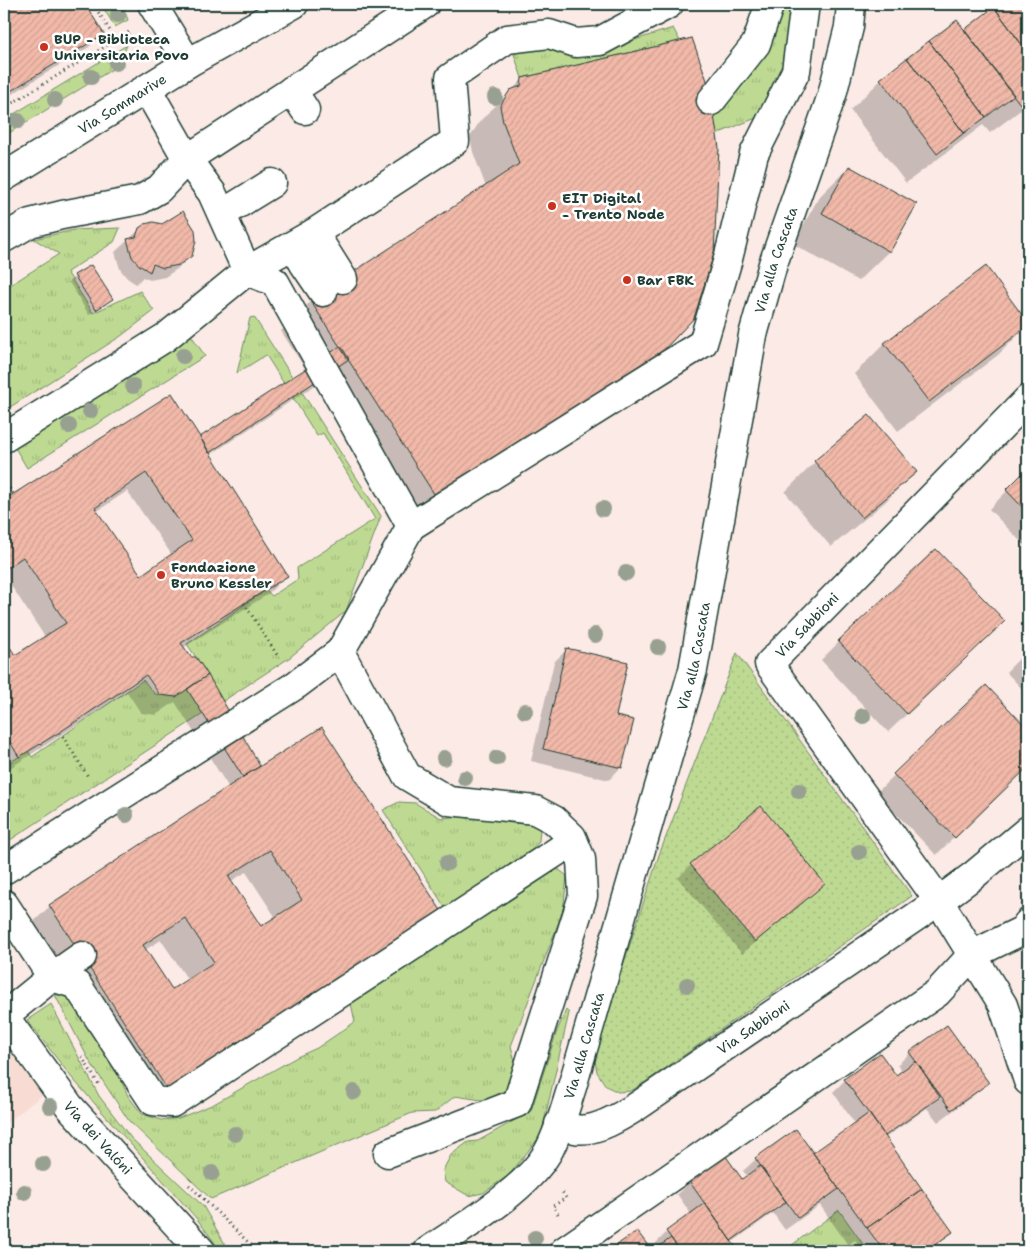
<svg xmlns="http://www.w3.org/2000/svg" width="1032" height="1255" viewBox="0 0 1032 1255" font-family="'Shantell Sans',sans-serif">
	<defs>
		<pattern id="grass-tufts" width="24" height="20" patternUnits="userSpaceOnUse" patternTransform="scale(1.25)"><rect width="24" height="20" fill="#beda92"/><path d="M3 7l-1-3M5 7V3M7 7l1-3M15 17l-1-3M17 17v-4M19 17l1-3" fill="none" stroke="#a3bc7e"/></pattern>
		<pattern id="garden-dots" width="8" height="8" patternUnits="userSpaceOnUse" patternTransform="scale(1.25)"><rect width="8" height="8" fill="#beda92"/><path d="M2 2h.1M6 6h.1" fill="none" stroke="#a3bc7e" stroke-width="1.8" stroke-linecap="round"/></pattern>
		<pattern id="building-hatch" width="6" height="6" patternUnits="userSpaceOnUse" patternTransform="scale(1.25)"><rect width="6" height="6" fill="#f2b9a9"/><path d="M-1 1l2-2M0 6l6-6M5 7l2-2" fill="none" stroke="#cfa092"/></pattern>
	</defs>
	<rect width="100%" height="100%" fill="#fbeae5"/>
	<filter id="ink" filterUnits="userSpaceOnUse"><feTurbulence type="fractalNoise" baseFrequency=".02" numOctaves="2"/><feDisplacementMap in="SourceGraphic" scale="10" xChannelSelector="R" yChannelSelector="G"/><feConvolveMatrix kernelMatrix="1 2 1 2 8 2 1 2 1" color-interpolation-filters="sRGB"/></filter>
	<g filter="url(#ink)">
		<path fill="#f8dbd3" d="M4,1041L42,1095L4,1125Z"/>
		<path fill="url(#grass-tufts)" stroke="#6e8c63" d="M101,4H122L128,20L115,27Z
			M778,4H793L794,19L777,91L756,118L717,134L713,114L755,70Z
			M673,28L680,41L522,78L513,51L625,43Z
			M127,45L119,65L4,136V120Z
			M120,228L114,242L67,272L93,313L140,291L154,311L121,336L4,411V289L59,254L34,239L74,230Z
			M254,317L381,516L346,611L289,658L4,844V766L28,751L32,757L143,680L155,694L173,696L208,675L187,644L266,590L272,596L298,579L297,568L375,519L323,433L317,436L266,355L237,373L250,318Z
			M191,335L205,356L27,468L14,446Z
			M399,802L415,803L441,818L495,813L533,818L540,829L539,841L531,853L446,909L383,810Z
			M557,868L567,876L563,911L511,1046L516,1065L514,1084L495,1102L455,1096L435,1112L412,1113L211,1199L129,1121L89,1060L55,995L68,994L116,1069L128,1096L142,1114L161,1120L179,1118L214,1104L297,1057L317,1048L355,1022L351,1003L403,967Z
			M51,1004L99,1096L131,1138L203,1206L229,1251H221L197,1219L72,1078L27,1020Z
			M566,1010L569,1013L541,1135L509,1175L483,1193L469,1196L445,1182L443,1170L451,1155L468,1142L478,1141L531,1111L557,1031Z
			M839,1210L868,1251H784Z"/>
		<path fill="url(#garden-dots)" stroke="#6e8c63" d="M737,653L912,896L644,1083L631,1091L618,1092L606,1086L597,1072L595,1061L602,1030L659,855Z"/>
		<path fill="#0003" fill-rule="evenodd" d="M7,4H83L102,34L89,47L4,99V6Z
			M1001,4H1028V101L1018,112L990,133L983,125L906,183L850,110L881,80L956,22L964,32Z
			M523,79L661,351L630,382L406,526L315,385L210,455L286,576L268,594L183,648L190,659L207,676L260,768L418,935L143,1111L26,929L50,906L229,788L175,702L156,715L141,713L127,692L4,772V640L15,657L45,637L4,575V501L172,395L200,439L306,370L281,331L311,301L486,187L473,152L470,137L480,121ZM127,491L172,555L141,576L96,512ZM246,872L276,918L260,928L230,882ZM161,940L188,980L172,991L145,950Z
			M849,167L889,251L858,281L793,244L819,197Z
			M183,212L194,230L190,256L177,269L165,277L150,280L143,277L136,284L127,278L120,269L115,252L140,229L162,226Z
			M90,266L111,299L105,305L89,315L69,282L75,276Z
			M985,268L1028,325L998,355L898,431L854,374L884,344Z
			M815,462L915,472L885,502L831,547L785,492Z
			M1028,470V549L989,509Z
			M986,639L888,732L821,660L839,642Z
			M567,649L615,717L621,767L609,780L531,761L554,662Z
			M1028,650V695L1006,672Z
			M986,686L1028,731V766L936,855L876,793Z
			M760,808L824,884L811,896L742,954L678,878L691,865Z
			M910,1053L987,1083L974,1095L938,1122L927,1108L885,1138L951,1232L938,1244L928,1251H862L855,1240L848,1245L820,1205L785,1230L773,1213L731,1243L737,1251H655L658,1249L655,1244L667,1232L691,1214L677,1194L690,1182L725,1157L741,1181L747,1176L743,1171L756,1159L813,1155L855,1124L833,1092L845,1080L896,1077L903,1072L897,1065Z"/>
		<path fill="url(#building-hatch)" stroke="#1f3d34" fill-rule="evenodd" d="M4,4H85L104,34L4,95Z
			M999,4H1028V53L994,7Z
			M994,7L1028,53V98L1020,104L964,30Z
			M957,20L1014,95L986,117L929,41Z
			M692,38L710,89L719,148L714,254L694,318L662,352L436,497L310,300L519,164L503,122L500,106L510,90L521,86L522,78Z
			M929,41L986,117L964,133L907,58Z
			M907,58L964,133L937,154L880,79Z
			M849,166L917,204L890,252L822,213Z
			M183,211L195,230L196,241L192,256L179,265L163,268L153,264L150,272L139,265L132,257L127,239L136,237L139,228L145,224L153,222L162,224Z
			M91,265L113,299L96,310L74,275Z
			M986,266L1028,323V326L929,402L884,343Z
			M341,346L349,359L209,453L200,437Z
			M172,393L288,576L181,643L191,657H196L208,675L176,697L160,695L146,675L60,732L19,757L4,732V638L15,655L66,623L23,557L4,570V500ZM146,473L192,540L141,575L95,508Z
			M869,415L917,472L862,518L814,461Z
			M1028,468V513L1006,490Z
			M936,549L1005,621L907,714L838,641Z
			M566,648L628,662L616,716L634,720L622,768L543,749Z
			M208,675L260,766L243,777L187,689Z
			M986,685L1028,729V767L955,838L893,774Z
			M322,727L442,912L167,1089L49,905L243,777ZM270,850L302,900L261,926L228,876ZM185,918L214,962L172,989L143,945Z
			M761,806L825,884L755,942L690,864Z
			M947,1025L989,1083L951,1110L909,1052Z
			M880,1053L896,1075L916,1061L940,1097L885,1136L844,1079Z
			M869,1113L922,1189L867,1228L813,1153Z
			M796,1129L839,1189L798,1218L755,1158Z
			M725,1155L742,1179L760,1166L786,1202L731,1241L689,1181Z
			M922,1189L953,1232L927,1250V1251H884L867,1228Z
			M705,1203L731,1241L739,1251H680L666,1231Z
			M637,1231L652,1251H608Z
			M671,1238L680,1251H653Z"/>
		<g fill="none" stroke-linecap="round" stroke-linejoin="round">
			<g stroke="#1f3d34" stroke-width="31">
				<g id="minor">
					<path d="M152,4L188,63"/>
					<path d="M147,89L187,159L212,193L247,271L314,233L343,279"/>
					<path d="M292,90L305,110"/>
					<path d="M711,101L756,44L768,9V4"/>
					<path id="s1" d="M4,177L188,63L294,4"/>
					<path d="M222,214L272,183"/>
					<path d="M314,233L455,141L450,78L507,39L549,34L576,43L600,41L669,4"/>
					<path d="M4,238L30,223L62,215L140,200L159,189L187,159L425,4"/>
					<path d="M294,246L304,264L323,292"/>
					<path d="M1028,399L769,664L939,901L1003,1005L1028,1081"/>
					<path d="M4,438L166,337L247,271L275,282L411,526L340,652L296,685L4,870"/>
					<path d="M411,526L703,343L728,259L754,154L796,71L805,4"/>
					<path d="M340,652L407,776L449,801L535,810L554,820L572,837L581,859L583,896L517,1103L388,1153"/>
					<path d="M4,904L52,977L4,1016"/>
					<path d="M52,977L77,985L153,1101L172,1103L573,841"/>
					<path d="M52,977L82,956"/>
					<path id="s2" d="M4,1016L70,1107L201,1251"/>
					<path id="s3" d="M559,1124C564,1126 570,1128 575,1129C595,1133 622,1116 639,1105L939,901L974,875L1028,830"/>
					<path id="s4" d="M428,1251C466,1225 525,1191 548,1152C559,1132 565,1108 572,1087L693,670L753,335L773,264L832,95L849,27L851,4"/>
					<path d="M564,1251L937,993L972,955L1023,930L1028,923"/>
				</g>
			</g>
			<path stroke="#1f3d34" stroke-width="3" stroke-dasharray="1 4" stroke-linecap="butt" d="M93,4L116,40
				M4,108L129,32
				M4,480L13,494
				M244,603L279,658
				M60,732L89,778
				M82,1057L100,1086
				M189,1185L252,1246
				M558,1214L553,1206L566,1198L561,1190"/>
			<use href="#minor" stroke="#fff" stroke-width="28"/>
		</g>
		<g fill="#98a091">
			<circle cx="118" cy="15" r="8"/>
			<circle cx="116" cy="63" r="8"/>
			<circle cx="91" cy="77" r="8"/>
			<circle cx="495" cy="97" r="8"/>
			<circle cx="55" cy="100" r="8"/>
			<circle cx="18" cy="121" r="8"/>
			<circle cx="183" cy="356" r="8"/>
			<circle cx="133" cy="386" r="8"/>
			<circle cx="90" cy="411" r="8"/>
			<circle cx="69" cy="426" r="8"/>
			<circle cx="603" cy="509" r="8"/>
			<circle cx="626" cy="573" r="8"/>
			<circle cx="595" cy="635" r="8"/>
			<circle cx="658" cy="647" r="8"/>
			<circle cx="525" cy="711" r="8"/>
			<circle cx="863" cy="716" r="8"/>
			<circle cx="444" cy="758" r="8"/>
			<circle cx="497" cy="758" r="8"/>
			<circle cx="465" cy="778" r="8"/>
			<circle cx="799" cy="791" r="8"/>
			<circle cx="126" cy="815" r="8"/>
			<circle cx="859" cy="852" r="8"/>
			<circle cx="447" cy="863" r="8"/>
			<circle cx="687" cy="985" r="8"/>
			<circle cx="354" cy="1092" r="8"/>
			<circle cx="50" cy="1106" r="8"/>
			<circle cx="235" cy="1134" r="8"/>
			<circle cx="43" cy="1164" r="8"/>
			<circle cx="212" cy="1173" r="8"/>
			<circle cx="24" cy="1192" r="8"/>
			<circle cx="535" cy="1238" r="8"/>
		</g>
	</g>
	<g fill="#c8321e" stroke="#fff" stroke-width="2">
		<circle cx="44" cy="47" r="5"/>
		<circle cx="552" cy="206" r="5"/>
		<circle cx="627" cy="280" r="5"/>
		<circle cx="161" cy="575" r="5"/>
	</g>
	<g text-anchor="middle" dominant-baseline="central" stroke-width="5" stroke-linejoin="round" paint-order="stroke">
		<g font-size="14" font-weight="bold" fill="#1f3d34" stroke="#fff" text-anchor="start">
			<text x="54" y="39">BUP - Biblioteca<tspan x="54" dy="16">Universitaria Povo</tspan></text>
			<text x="562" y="198">EIT Digital<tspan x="562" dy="16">- Trento Node</tspan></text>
			<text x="637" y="280">Bar FBK</text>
			<text x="171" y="567">Fondazione<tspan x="171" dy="16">Bruno Kessler</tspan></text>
		</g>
		<g font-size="14" fill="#1f3d34" stroke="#fff">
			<text stroke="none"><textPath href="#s1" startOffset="139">Via Sommarive</textPath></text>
			<text stroke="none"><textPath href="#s4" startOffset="1079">Via alla Cascata</textPath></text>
			<text transform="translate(807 625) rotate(-46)">Via Sabbioni</text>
			<text stroke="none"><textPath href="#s4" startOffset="674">Via alla Cascata</textPath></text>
			<text stroke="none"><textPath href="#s3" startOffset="225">Via Sabbioni</textPath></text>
			<text stroke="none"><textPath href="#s4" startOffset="269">Via alla Cascata</textPath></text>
			<text stroke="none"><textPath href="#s2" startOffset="154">Via dei Valóni</textPath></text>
		</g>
	</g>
	<rect width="1032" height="1255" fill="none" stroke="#fff" stroke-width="20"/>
	<rect x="10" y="10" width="1012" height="1235" fill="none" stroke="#1f3d34" stroke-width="2" filter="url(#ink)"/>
</svg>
